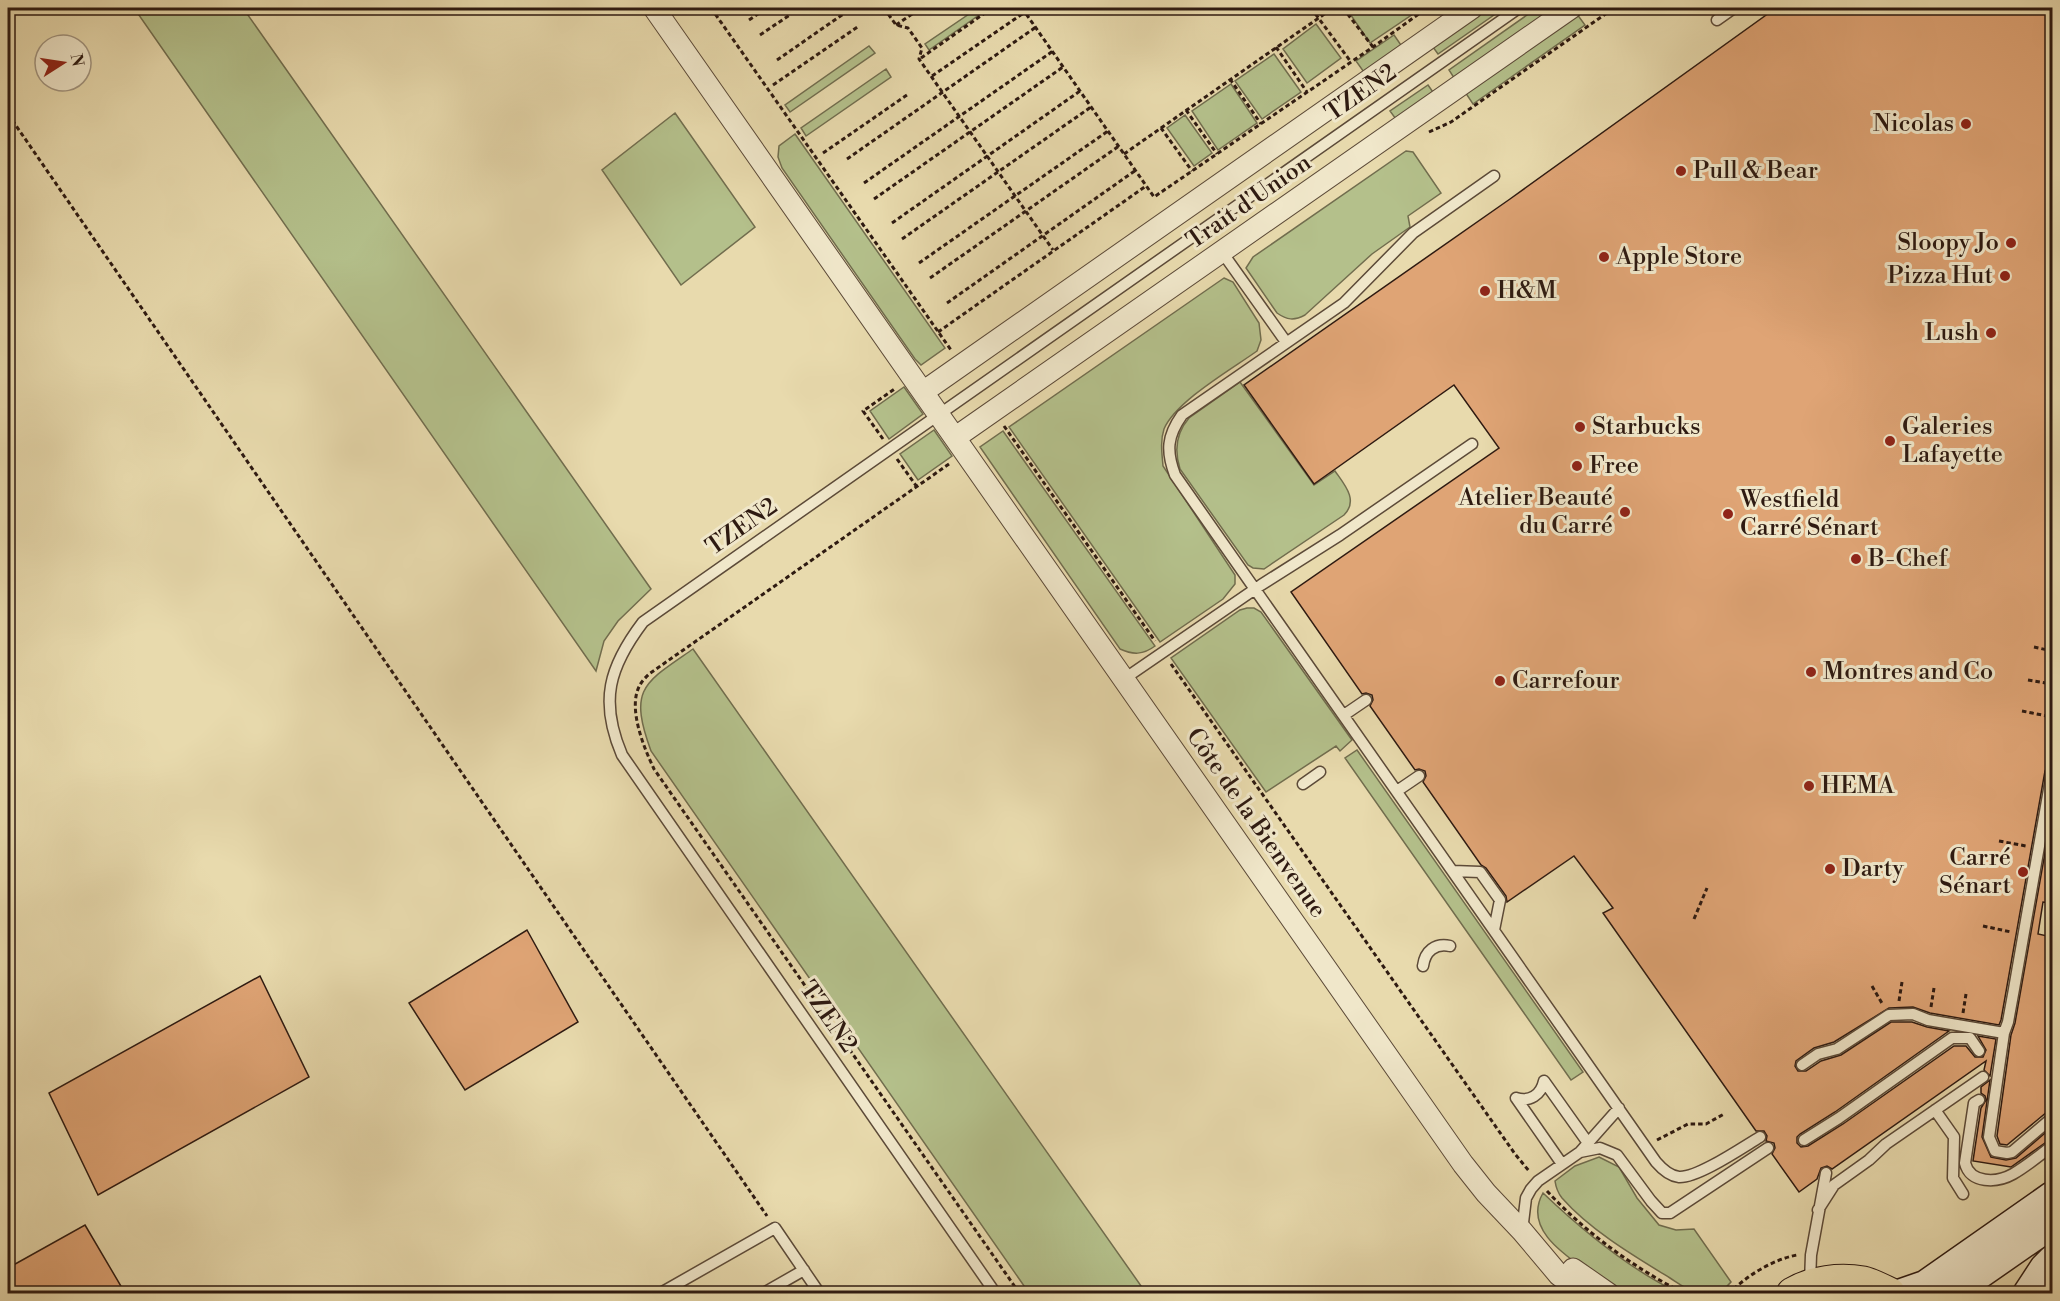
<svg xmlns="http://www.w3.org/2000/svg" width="2060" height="1301" viewBox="0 0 2060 1301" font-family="'Libre Bodoni',serif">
	<rect width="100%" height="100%" fill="#e8daad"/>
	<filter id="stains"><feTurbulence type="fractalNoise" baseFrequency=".00333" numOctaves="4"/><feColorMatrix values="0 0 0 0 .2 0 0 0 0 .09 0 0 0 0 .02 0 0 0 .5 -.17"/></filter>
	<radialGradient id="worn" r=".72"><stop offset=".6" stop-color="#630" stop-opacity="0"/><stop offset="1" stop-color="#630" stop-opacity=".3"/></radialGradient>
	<path fill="#b4c08b" stroke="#716d4e" stroke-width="1.5" d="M134,8H243L651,589L618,621L604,641L596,671Z
		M978,8H989L929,50L925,44Z
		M1346,8H1409L1413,14L1370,43Z
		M1481,8H1504L1438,54L1430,43Z
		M1537,8H1560L1456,81L1449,70Z
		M1574,10L1585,25L1473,104L1463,89Z
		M1316,24L1341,58L1307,83L1283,49Z
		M1394,35L1403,48L1366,75L1356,61Z
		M869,46L875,53L790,112L785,105Z
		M1274,54L1301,92L1262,119L1235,81Z
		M886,69L891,77L806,136L801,128Z
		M1231,84L1257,123L1218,150L1192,111Z
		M1428,85L1435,95L1398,122L1390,111Z
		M675,113L755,227L681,285L602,170Z
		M1185,115L1212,153L1194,166L1167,128Z
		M795,134L945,348L921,365L915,359L782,168L778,157L779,146Z
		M1406,151L1413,152L1441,193L1408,216L1410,227L1372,254L1305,315C1294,321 1287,320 1277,313L1246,268L1253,257Z
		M1224,278L1233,282L1259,323L1261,340L1257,351C1232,369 1176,401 1164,429C1160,441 1162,454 1163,466L1235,575V584L1223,599L1160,642L1009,427Z
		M1240,382L1314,485L1335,471C1344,484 1359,500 1344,515L1264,569L1253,568L1248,565L1180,469C1174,450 1176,433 1189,418Z
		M904,387L923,414L889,439L870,411Z
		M934,430L952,456L918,480L900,454Z
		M1003,431L1155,646C1143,655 1133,655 1120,649L980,447Z
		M1247,608H1254L1261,612L1352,740L1340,751L1336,746L1266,792L1171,658L1240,610Z
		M693,649L1146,1293H1029L651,751C628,688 644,683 693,649Z
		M1357,750L1583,1072L1571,1080L1345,758Z
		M1599,1157L1619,1167L1637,1198L1659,1225L1676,1230L1694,1229L1731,1282C1723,1292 1711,1296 1698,1293C1688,1291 1678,1283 1670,1278C1634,1256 1590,1230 1562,1198C1558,1193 1556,1188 1555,1181L1575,1166Z
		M1543,1193C1584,1232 1629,1269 1679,1293C1667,1293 1629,1296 1619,1293C1610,1291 1600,1280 1593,1275C1568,1257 1522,1230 1543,1193Z"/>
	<path fill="#dfa475" stroke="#2e1a11" stroke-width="1.5" d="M1776,8H2052V765L2047,767L2045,771L2001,1020L1999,1025L1930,1013L1913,1007L1889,1008L1834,1042L1814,1048L1796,1061L1795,1066L1798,1071H1806L1821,1061L1841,1055L1891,1022H1912L1927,1027L1949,1031L1835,1112L1800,1134L1797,1137V1143L1801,1147L1808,1146L1843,1124L1954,1046H1966L1975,1057H1983L1986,1050L1978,1036L1996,1039L1990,1076L1984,1070L1986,1061L1832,1169L1827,1166L1821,1168L1817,1179L1799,1192L1772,1154L1775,1148L1774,1143L1766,1141L1767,1136L1764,1131H1756L1603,913L1613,908L1574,856L1507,902L1506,896L1486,868L1481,865L1423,782L1426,776L1425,771L1419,769L1415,770L1370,706L1373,700L1372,695L1366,693L1362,694L1291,592L1499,448L1454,385L1314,484L1244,385L1510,199Z
		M2052,813V903L2043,902L2038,934L2052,937V1111L2047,1112L2007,1145L2000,1144L1997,1136L2011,1035L2015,1023Z
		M527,930L578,1022L465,1090L409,1003Z
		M260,976L309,1077L98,1195L49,1093Z
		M1990,1080L1982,1137L1991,1157L2006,1160L2016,1158L2052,1127V1138L2011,1167L1973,1161L1981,1108L1986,1100L1985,1096L1981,1093V1087Z
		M85,1225L125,1293H8V1268Z"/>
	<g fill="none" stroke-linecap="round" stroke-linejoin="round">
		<g stroke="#5c4a38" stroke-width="13">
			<path id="lane" d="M1717,20L1734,8
				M1494,176L1413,233L1344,303L1182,415C1167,436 1166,451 1175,475L1656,1162C1662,1169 1669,1176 1679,1177C1698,1178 1743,1147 1760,1137
				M1222,252L1286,342
				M1124,679L1261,585L1340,535L1472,444
				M1344,715L1366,700
				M2052,772L2014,989L2008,1022L2004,1033L1989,1137L1995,1151L2007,1153L2012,1152L2052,1118
				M1303,784L1320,772
				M1397,791L1419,776
				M1453,871L1480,872L1500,900L1494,930
				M1423,966C1425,951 1435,943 1450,946
				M1802,1065L1818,1054L1837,1049L1889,1015L1913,1014L1928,1020L2004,1033
				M1544,1081L1588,1143
				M1516,1098L1562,1164
				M1516,1098C1530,1102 1541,1095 1544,1081
				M1979,1100L1974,1103L1965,1163C1970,1184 1997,1183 2013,1174C2027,1166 2040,1155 2052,1146
				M1935,1110L1954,1137L1953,1178L1963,1194
				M1804,1140L1839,1118L1952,1038H1970L1979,1051
				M1580,1152L1600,1148L1617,1155L1651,1201L1662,1213H1670L1768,1148
				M1818,1210L1834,1185L1869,1160L1886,1144L1983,1077
				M1522,1231L1526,1198L1531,1189L1538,1181L1580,1152L1619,1108
				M1810,1282L1811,1255L1826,1173
				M659,1294L775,1228L820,1294
				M762,1294L804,1270
				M996,1294L622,755C599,701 609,667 643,622L1519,8"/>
		</g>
		<g stroke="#5c4a38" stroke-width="23">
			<path id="street" d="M654,8L1463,1164L1486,1193L1522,1231L1559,1275L1584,1294
				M923,392L1472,8
				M956,437L1571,8
				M1573,1269L1609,1294"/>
		</g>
		<g stroke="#2e1a11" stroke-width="31">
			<path id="secondary" d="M1899,1294L1925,1285L2052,1196
				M1959,1294L1967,1283L2052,1224
				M2027,1294L2044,1268L2052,1260"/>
		</g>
		<g stroke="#2e1a11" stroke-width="35">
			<path id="primary" d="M1793,1294C1813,1282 1840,1279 1863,1283C1871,1285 1881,1290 1889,1294"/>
		</g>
		<path stroke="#2e1a11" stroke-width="3" stroke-dasharray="4.5 3" stroke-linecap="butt" d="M711,8L951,350
			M884,8L896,25L908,28L922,48L919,59L1053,250
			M1022,8L1154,197L1373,47L1427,8
			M1311,8L1351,62
			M1343,8L1373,47
			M749,20L767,8
			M896,25L921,8
			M760,35L800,8
			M1276,47L1307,92
			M921,58L992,8
			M777,60L852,8
			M932,76L1025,12
			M1230,79L1261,124
			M773,85L859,26
			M1186,110L1217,154
			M8,114L767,1216
			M1161,128L1333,8
			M1429,132L1451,122L1614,8
			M823,153L907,95
			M1124,154L1161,128L1192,171
			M847,159L1036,27
			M864,183L1053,51
			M874,199L1063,67
			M892,223L1080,91
			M902,239L1091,107
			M919,263L1108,131
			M930,278L1119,146
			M947,303L1136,170
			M938,332L1146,186
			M1004,426L1155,641
			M883,439L863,411L896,388
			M897,459L917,487
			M949,464L649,674C646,677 642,681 640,685C627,707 644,748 654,769L1020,1294
			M2034,647L2052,651
			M1171,664L1515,1154L1529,1171
			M2028,680L2052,684
			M2022,711L2052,717
			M1999,841L2026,846
			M1694,919L1707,888
			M1983,926L2011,932
			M1872,986L1883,1005
			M1899,1001L1902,982
			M1931,1007L1934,988
			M1963,1013L1966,994
			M1657,1140L1688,1124H1706L1724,1114
			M1547,1191C1587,1234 1633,1267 1685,1294
			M1728,1294C1747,1276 1771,1260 1797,1255"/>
		<use href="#lane" stroke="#f0e7ca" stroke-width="10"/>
		<use href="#street" stroke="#f0e7ca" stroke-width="21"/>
		<use href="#secondary" stroke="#f0e7ca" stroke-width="28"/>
		<use href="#primary" stroke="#e8daad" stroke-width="33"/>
	</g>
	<g fill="#8f2418" stroke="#f0e7ca" stroke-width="2">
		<circle cx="1966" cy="124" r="6"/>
		<circle cx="1681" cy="171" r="6"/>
		<circle cx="2011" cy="243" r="6"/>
		<circle cx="1604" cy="257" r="6"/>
		<circle cx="2005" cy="276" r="6"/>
		<circle cx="1485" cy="291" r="6"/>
		<circle cx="1991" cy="333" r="6"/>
		<circle cx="1580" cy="427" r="6"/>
		<circle cx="1890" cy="441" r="6"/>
		<circle cx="1577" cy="466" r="6"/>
		<circle cx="1625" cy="512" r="6"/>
		<circle cx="1728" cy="514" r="6"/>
		<circle cx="1856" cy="559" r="6"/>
		<circle cx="1811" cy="672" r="6"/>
		<circle cx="1500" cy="681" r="6"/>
		<circle cx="1809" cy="786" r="6"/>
		<circle cx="1830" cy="869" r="6"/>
		<circle cx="2023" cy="872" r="6"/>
	</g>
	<g text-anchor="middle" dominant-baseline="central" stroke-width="6" stroke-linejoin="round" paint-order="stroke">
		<g font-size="24" fill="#2e1a11" stroke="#f0e7ca">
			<text transform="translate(1361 93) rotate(-35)">TZEN2</text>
			<text transform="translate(1249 202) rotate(-35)">Trait d'Union</text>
			<text transform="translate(742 527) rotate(-35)">TZEN2</text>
			<text transform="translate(1256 823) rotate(55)">Côte de la Bienvenue</text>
			<text transform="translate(828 1017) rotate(55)">TZEN2</text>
		</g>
		<g font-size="24" fill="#2e1a11" stroke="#f0e7ca" text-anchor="start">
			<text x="1954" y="124" text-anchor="end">Nicolas</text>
			<text x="1693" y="171">Pull &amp; Bear</text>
			<text x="1999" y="243" text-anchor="end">Sloopy Jo</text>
			<text x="1616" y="257">Apple Store</text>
			<text x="1993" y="276" text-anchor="end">Pizza Hut</text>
			<text x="1497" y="291">H&amp;M</text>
			<text x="1979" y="333" text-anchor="end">Lush</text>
			<text x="1592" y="427">Starbucks</text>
			<text x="1902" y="427">Galeries<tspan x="1902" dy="28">Lafayette</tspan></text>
			<text x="1589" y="466">Free</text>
			<text x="1613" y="498" text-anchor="end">Atelier Beauté<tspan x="1613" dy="28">du Carré</tspan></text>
			<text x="1740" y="500">Westfield<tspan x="1740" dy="28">Carré Sénart</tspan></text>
			<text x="1868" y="559">B-Chef</text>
			<text x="1823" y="672">Montres and Co</text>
			<text x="1512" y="681">Carrefour</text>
			<text x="1821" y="786">HEMA</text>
			<text x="2011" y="858" text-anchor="end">Carré<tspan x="2011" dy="28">Sénart</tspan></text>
			<text x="1842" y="869">Darty</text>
		</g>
	</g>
	<rect width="2060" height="1301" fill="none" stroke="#e8daad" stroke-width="30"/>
	<rect x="9" y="9" width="2042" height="1283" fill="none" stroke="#2e1a11" stroke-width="3"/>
	<rect x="15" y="15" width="2030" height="1271" fill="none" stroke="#2e1a11" stroke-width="1.5"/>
	<g transform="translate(63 63) rotate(78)"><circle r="28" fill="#f0e7ca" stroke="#a29580" stroke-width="1.5"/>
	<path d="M0-4.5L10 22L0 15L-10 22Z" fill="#8f2418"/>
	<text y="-9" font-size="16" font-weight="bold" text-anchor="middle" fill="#2e1a11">N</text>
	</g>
	<rect width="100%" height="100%" filter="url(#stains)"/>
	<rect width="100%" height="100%" fill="url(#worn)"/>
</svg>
